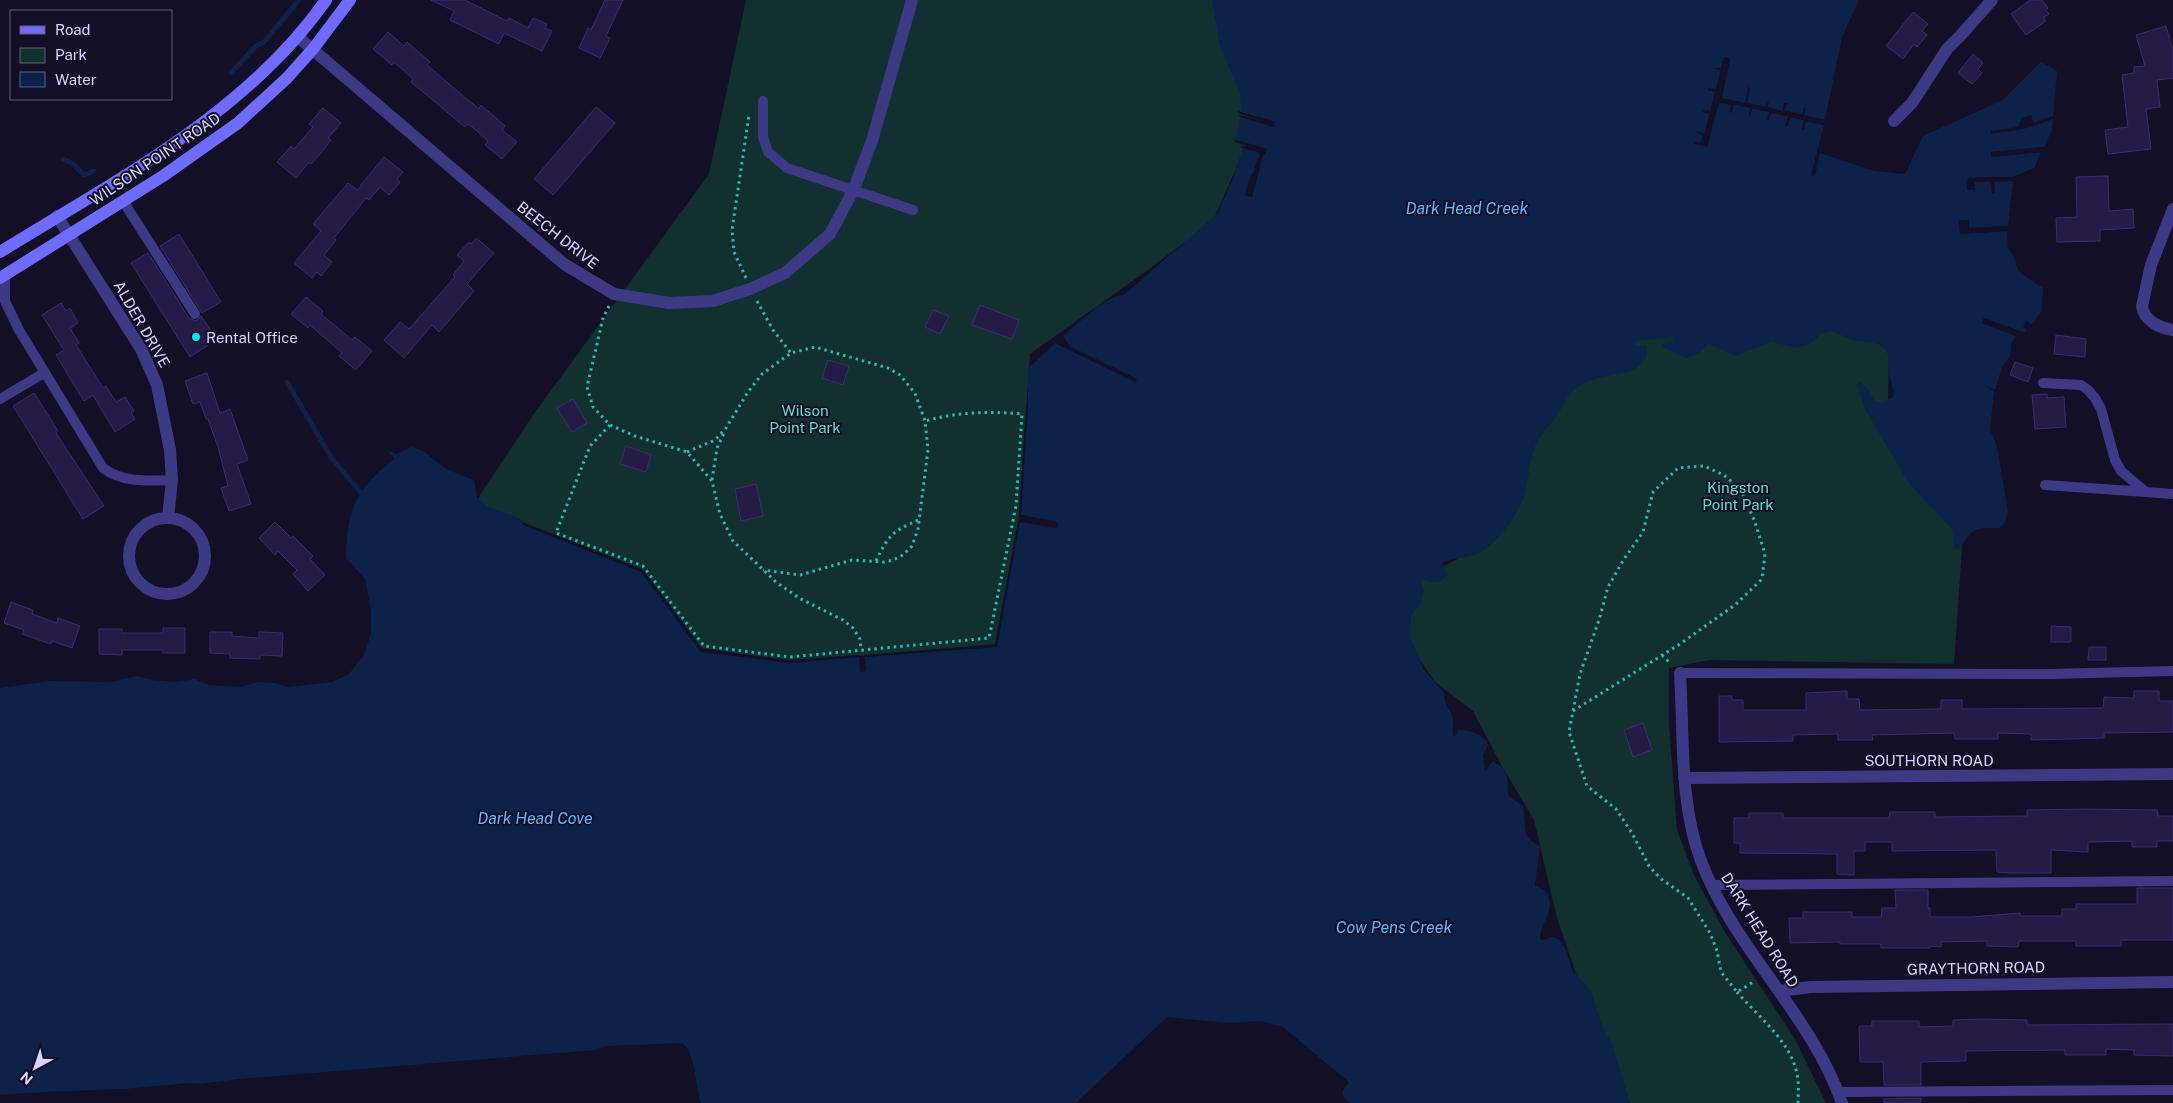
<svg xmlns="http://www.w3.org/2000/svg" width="2173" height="1103" viewBox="0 0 2173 1103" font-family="'Public Sans',sans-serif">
	<rect width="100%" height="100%" fill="#130f26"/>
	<path fill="#12302f" d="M746,0H1215L1262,109L1213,221L1149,269L1030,354L1018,528L996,645L791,661L701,648L641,569L477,504L480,495L533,415L709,174Z
		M1851,325L1889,351L1888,401L1893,442L1964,518L1954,664L1709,660L1669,668V724L1677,830L1694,875L1726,934L1795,1039L1826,1103H1624L1598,1037L1557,918L1534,820L1503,768L1473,711L1435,682L1411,647L1405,622L1409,599L1424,575L1456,560L1489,541L1532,446L1580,371L1639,337Z"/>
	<path fill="#0c2248" d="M1212,0H1859L1842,37L1825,120L1804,115L1806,108H1804L1803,115L1785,111L1786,103H1784L1783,111L1767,107L1769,101L1766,107L1747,103L1750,87L1745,103L1721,98L1730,58L1724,57L1721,68H1714L1721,69L1716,90H1708L1715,92L1710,111L1703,112L1710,113L1705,133L1696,132L1703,135L1701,143L1707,147L1719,102L1732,105L1730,112H1732L1734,104L1750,108L1749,117L1752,108L1769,112L1768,120H1769L1771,113L1788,116L1786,126H1788L1790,117L1804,120L1802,129L1806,121L1824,125L1811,175L1815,176L1820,153L1874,171L1905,174L1923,136L2003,100L2041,62L2057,71L2053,116L2033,124L2031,115L2022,118L2018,127L1991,134L2023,129L2053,119L2052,130L2044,147L1991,152L1992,157L2041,152L2034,168L2013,177L1968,178L1967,190H1975V182H1992V194H1995L1994,182L2013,181L2008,226L1969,228L1968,220L1960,221V234L2007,231L2008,248L2013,255L2018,270L2026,277L2043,288L2042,311L2032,324L2026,321L2023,326L2027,331L2022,332L1984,318L1982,323L2016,336L2011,344L2010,356L2002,367L1995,390L1983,385L1994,391L1990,430L1997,447L2008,512C2003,539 1991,522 1974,531C1967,535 1963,543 1958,550L1955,549L1952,529L1908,482L1865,409L1857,384L1859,381L1867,388L1876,401L1882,403L1893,397L1894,392L1888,371L1889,356L1885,349L1880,344L1853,340L1832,331L1822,333L1810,344L1796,348L1772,342L1738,355H1733L1709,344L1699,353L1686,358L1662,347L1663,344L1673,341V337L1636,341L1635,345L1646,346C1651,355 1639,369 1630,371C1608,378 1583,376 1568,397C1563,403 1561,411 1556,417C1549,426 1541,434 1536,444C1529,460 1529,477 1525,493C1520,511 1499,541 1483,551C1472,558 1455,557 1443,562L1442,566L1448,574C1437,587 1433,581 1421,580L1424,590L1421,603L1411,615L1410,637L1424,670L1444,693L1446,705L1453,717V735L1456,736L1458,730C1470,730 1484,734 1488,745L1483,755L1485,770L1493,762C1509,768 1508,781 1508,795L1523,806L1526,835L1529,839L1540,847L1535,885C1538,888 1542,888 1545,891C1558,909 1541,921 1540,937L1542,940L1553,937L1560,940L1567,952L1572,970L1591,991L1602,1026L1612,1044L1630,1103H1350C1340,1092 1341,1094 1349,1082L1283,1027L1261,1021L1229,1023L1167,1017L1076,1103H701C696,1088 695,1050 682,1043L606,1046L595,1050L239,1079L199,1084L188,1083L124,1089L43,1092L0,1095V688L50,681L111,682L137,676L152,680L175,682L195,679L208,685L242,687L257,682L275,683L289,687L332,682L349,674L364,655L371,634V611L365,579L346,558C347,508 355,491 394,459L389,451L397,454L411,447L423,451L446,469L474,480L477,497L487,506L519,518L523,525L641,572L701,652L790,663L859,657L860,672L866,671L865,657L997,647L1020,522L1057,528L1058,522L1021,515L1028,406V369L1055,343L1135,382L1137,379L1069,346L1063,336L1099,305L1117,296L1124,295L1217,214L1231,183L1243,148L1260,153L1245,195L1252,197L1263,154L1267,149L1236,140L1240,117L1273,127L1275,122L1241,111L1240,93L1220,46Z"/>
	<path fill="#130f26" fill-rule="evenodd" d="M1724,57L1730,58L1722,98L1745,103L1748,87L1750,88L1747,103L1765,107L1769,100L1767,107L1782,111L1785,103H1787L1785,111L1802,115L1804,108H1806L1804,115L1825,120L1824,125L1806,121L1804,130L1802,129L1804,120L1790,117L1788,126H1785L1788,116L1771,113L1769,120H1767L1769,112L1752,108L1750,117V108L1734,104L1732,113L1730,112L1731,105L1719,102L1707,147L1694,144V141L1701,143L1703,135L1696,133V131L1705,133L1709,114L1703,112V110L1710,111L1715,92L1708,90V88L1716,89L1721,70L1714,68H1721ZM1726,60H1727L1720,99L1717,101L1706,144L1704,143Z
		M1238,111L1275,122L1274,127L1238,116L1241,115L1272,123L1240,114Z
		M2031,115L2033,123L2053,116V119L2032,127L1991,134V131L2018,127L2022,118Z
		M1233,139L1267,149L1265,155H1263L1252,197L1245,195L1251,174H1254L1260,153L1240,147L1243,146L1262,152L1264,151L1235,142Z
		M2044,147L2041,152L1991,157V152Z
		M2036,168L2015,179L2013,210V181L1994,182L1995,194H1992L1991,182H1975V190H1967L1968,178L2013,177Z
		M1969,220V228L2008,226V228L1969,230L1966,223H1962V231L2008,229L2007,231L1960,234L1959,221Z
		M1984,318L2022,332L2019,334L1985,321L2018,334L2016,336L1982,323Z
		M1063,336L1069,346L1137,379L1135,382L1055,343L1057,342L1067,346L1062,338Z
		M1026,407L1021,515L1058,522L1057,528L1019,522L997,645L863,657L865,655L995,644L1018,521L1021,520L1055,525L1019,516Z
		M551,533L643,570L703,650L790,660L859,655L862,657L859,656L790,661L703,651L641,570L550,536Z"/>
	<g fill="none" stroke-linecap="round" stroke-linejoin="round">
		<path stroke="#0c2248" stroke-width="5" d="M231,73L256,46L264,42L299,0
			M63,159L72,163L84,175L94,171
			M287,382L331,457L361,493"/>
	</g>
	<path fill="#241b47" stroke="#3b2d73" d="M431,0H465L507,21L509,18L528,28L533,18L547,24L545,28L552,31L542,51L504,33L499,44L450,20L454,11Z
		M605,0H623L606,36L610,38L600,58L579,48L588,28L591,30Z
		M2030,0H2042L2048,8L2046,10L2049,14L2043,18L2046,21L2026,35L2011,14Z
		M1913,12L1928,24L1922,31L1927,35L1917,47L1914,44L1903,59L1886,46Z
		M2166,26L2173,50V78L2157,80L2160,107L2146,109L2151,149L2108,154L2105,130L2128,127L2122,75L2134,73V67L2145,66L2136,35Z
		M388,32L404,46L407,42L430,62L427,65L462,95L479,109L481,105L505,126L502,130L517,142L502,159L485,145L488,141L478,132L468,124L465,127L411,82L413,79L394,62L392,65L373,49Z
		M1973,54L1983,63L1978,69L1982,73L1972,84L1958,73Z
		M596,107L615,123L553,195L534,179Z
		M323,108L341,123L328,138L331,140L320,154L311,164L309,162L296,178L277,162L291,146L294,149L313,127L309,124Z
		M384,157L403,172L397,179L400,182L389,195L380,187L369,200L366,198L334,238L336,240L324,255L332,262L321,276L317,272L312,278L294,263L321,231L313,224L348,183L357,190Z
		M2108,176L2109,211L2133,209L2134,228L2100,230V241L2057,242L2056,218L2077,217L2076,177Z
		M179,234L221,302L202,313L160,246Z
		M476,238L494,253L467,284L474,291L439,332L432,325L404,358L384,340L400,322L409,329L455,277L453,275L464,261L457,255L469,242L471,244Z
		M148,253L189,318L196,321L201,316L217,339L190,357L131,263Z
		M306,297L323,311L321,314L352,340L355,337L372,351L356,370L339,356L342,353L310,325L308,328L291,314Z
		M61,303L66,311L70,308L78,323L70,328L79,343L76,345L103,388L106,386L116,402L125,397L134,411L131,413L135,419L115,432L93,395L84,401L56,355L64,350L42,315Z
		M980,305L1019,320L1012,339L972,325Z
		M933,310L949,316L940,334L925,327Z
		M2056,335L2086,339L2085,357L2054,354Z
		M828,360L849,366L843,385L822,378Z
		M2015,362L2033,368L2028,382L2010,375Z
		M207,373L220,413L230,409L248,460L237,464L251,504L229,511L221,488L228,486L218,447L208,419H206L200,402L193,404L185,381Z
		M34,393L58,431L56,433L104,506L83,519L13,406Z
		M2047,394V398L2064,397L2066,427L2035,429L2032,395Z
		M573,399L587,423L572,432L557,408Z
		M626,446L651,455L646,472L620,464Z
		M756,484L763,516L741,521L735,489Z
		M275,522L291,538L293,536L313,556L310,559L325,575L308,591L293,574L297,570L278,551L275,555L259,538Z
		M11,602L33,610L32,614L57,623L58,618L80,626L72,648L52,641L51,644L22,634L24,630L4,623Z
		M2051,626L2071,627V642H2051Z
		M163,628H185V653H163V650H122V655L99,654V629H122V633H163Z
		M210,632H232V636L259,638V632L283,633L282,656L260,655V659L230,658V654L210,653Z
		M2089,647H2106V660H2088Z
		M1847,691V699H1859L1860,710L1941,709V700H1962V709L2103,708L2104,697L2134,698V691H2159V701H2173V732L2104,733V738L2031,740V734L1998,733V739H1955L1954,733L1872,735L1873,740H1838V734L1793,735V741L1719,742V696H1732V700H1743V710H1806V693Z
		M1643,723L1652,750L1633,757L1624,730Z
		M2087,809L2157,810L2158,816H2173V841H2157V847H2132V841L2088,842V852L2051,850V873H2010L1997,872L1996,850L1892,851V842H1865V851H1854V875L1837,874V854L1740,853V843H1734V818H1749V813H1783V818H1889L1890,812H1935V817L2027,816V810Z
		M2137,888H2173V940H2121V946H2076V941H2019L2018,947L1987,946V941L1941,942V947L1930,946V948H1881V944H1840V942L1790,943L1789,918H1803V912H1852V917H1881L1882,908H1896L1895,890H1928V908H1930V917H1971L2020,913V916H2062V909H2076V904H2137Z
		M1979,1019L2027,1020V1025L2173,1024V1056L2134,1055V1050L2106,1049V1055H2065V1050L1966,1051V1061L1921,1062V1085H1884L1883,1062H1860L1859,1026H1872V1021H1919V1027L1953,1026V1020Z
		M1921,1098V1103H1884V1099Z"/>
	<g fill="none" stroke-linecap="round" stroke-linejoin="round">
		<path stroke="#2fb8b0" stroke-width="3" stroke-dasharray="2.5 4" stroke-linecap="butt" d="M746,278L734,252L732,230L749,115
			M757,301L773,330L791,353
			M609,306L603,318L587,387L593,407L610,425L635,436L687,452L712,481L720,514L733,541L776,582L799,598L843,620L853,628L860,639L861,650
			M610,425L590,446L556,533L643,566L704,646L790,657L989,638L1016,506L1022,414C988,411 958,412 925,421
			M687,452L715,440L726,428L748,392L762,374L791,353L815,347L888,368L900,375L915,393L925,421L928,450L918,529L912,546L903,555L893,560L884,562L852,560L800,575L763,570
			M712,480L717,448L725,431
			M876,561C889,534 892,532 918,520
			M1662,655L1671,664
			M1573,711L1680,644L1735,605L1762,579L1765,554L1755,522L1741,490L1724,475L1704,466L1678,468L1653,492L1643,532L1624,559L1608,587L1599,620L1580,674L1573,711L1569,732L1587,786L1616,809L1632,833L1649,866L1660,878L1688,898L1710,933L1717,951L1721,972L1737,992L1755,981
			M1737,992C1759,1018 1794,1043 1798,1080C1799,1087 1798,1095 1798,1103"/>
		<path stroke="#3d3a85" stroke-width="10" d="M763,101V137L768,152L787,168L913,210
			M123,201L195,314
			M5,274V301L19,330L103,468C122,483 149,481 172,480
			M2043,383L2081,385L2088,390L2095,398L2101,409L2115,460L2121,471L2146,492L2173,494
			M0,399L44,373
			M2045,485L2146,492
			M1680,673L2050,674L2173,671
			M1711,885L2173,881
			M1838,1092L2173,1090"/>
		<path stroke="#3d3a85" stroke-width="12" d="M298,37L564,264L614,294L669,303L713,301L750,289L785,273L830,234L853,191L872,141L912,0
			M1894,121L1912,103L1947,49L1961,35L1992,0
			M2173,209L2151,265L2142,306C2144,321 2160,328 2173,330
			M57,216L141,349L157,385L170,450L172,480L168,518
			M129 556a38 38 0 1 1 76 0a38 38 0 1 1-76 0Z
			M1680,673C1684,735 1679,802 1701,861C1734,949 1811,1014 1842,1103
			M1684,778L2173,774
			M1779,991L1811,987L2173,982"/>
		<path stroke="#6f6bff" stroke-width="12" d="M0,252C116,180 246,114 326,0
			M0,278L163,176L238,123L287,78L313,49L350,0"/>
	</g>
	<circle fill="#00e5ff" stroke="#130f26" stroke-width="2" cx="196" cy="337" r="5"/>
	<g text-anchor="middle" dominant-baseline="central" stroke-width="4" stroke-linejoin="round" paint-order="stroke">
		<g font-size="15" fill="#d9d4ff" stroke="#130f26">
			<text transform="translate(155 159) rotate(-34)">WILSON POINT ROAD</text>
			<text transform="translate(558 235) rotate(38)">BEECH DRIVE</text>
			<text transform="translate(142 324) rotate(60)">ALDER DRIVE</text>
			<text x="1929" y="760">SOUTHORN ROAD</text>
			<text transform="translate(1760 930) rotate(58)">DARK HEAD ROAD</text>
			<text transform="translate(1976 968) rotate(-1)">GRAYTHORN ROAD</text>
		</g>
		<g font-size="15" fill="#d9d4ff" stroke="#130f26" text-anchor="start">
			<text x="206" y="337">Rental Office</text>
		</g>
		<g font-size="15" fill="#5fe0c0" stroke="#130f26">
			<text x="805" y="410">Wilson<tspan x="805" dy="17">Point Park</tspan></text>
			<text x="1738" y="487">Kingston<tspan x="1738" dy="17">Point Park</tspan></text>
		</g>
		<g font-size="16" font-style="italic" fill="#62b6ff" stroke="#130f26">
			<text x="1467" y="208">Dark Head Creek</text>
			<text x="535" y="818">Dark Head Cove</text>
			<text x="1394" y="927">Cow Pens Creek</text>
		</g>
	</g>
	<rect x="10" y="10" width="162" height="90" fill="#130f26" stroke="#625e7d"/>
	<rect x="20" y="26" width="25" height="8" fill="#6f6bff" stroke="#625e7d"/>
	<text x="55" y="35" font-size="15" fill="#d9d4ff">Road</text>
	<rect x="20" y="48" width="25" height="15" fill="#12302f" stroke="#625e7d"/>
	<text x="55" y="60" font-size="15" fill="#d9d4ff">Park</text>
	<rect x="20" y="72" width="25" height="15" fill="#0c2248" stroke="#625e7d"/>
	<text x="55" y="85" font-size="15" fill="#d9d4ff">Water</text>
	<g transform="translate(35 1068) rotate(220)" stroke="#130f26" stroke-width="4" paint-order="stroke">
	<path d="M0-4L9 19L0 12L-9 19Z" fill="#d9d4ff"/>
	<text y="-8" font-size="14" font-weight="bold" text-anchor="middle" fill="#d9d4ff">N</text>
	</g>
</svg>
